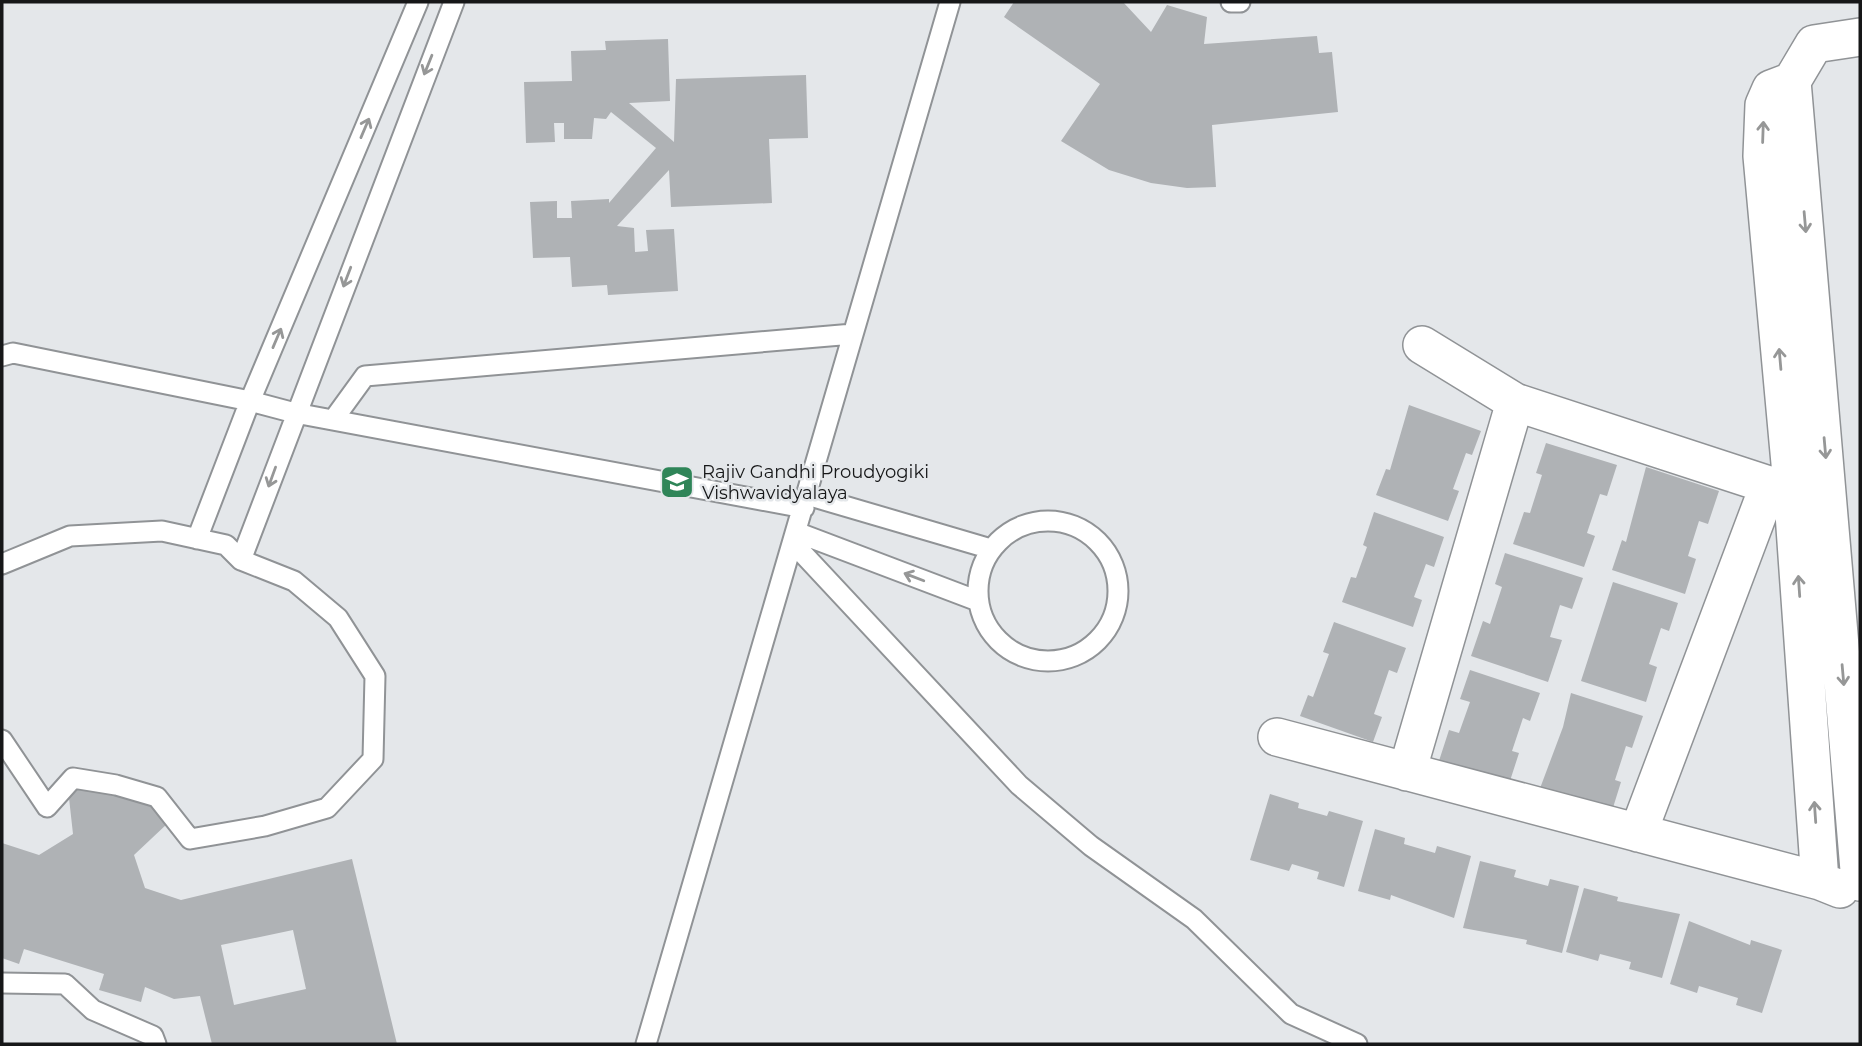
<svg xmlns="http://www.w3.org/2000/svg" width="1862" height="1046" viewBox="0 0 1862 1046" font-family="Montserrat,sans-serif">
	<rect width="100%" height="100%" fill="#e4e7ea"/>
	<path fill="#afb2b5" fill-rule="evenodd" d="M1014,2H1123L1151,32L1167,5L1207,17L1204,44L1317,36L1319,53L1332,52L1338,112L1212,125L1216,187L1187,188L1151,183L1109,170L1061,141L1100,84L1004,17Z
		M668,39L670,101L629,103L674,142L676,79L806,75L808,138L769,139L772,203L671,207L669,170L617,226L634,228L635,252L648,251L646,230L674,229L678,291L608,295L607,285L572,287L570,257L533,258L530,202L557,201V218H572L571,201L609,199V203L656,148L611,112L606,119L594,118L592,139H564V123H554L555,142L526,143L524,82L572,81L571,51L606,50L605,41Z
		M1409,405L1481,431L1472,455L1466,453L1453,489L1459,491L1448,521L1376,495L1386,469L1390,470Z
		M1546,443L1617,465L1607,496L1600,494L1587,533L1595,536L1584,567L1513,544L1524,512L1530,513L1542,475L1536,473Z
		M1646,467L1719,491L1708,524L1699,521L1688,556L1696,559L1685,594L1612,570L1622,540L1626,542Z
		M1374,512L1444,537L1434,567L1426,564L1414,597L1422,600L1413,627L1342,602L1351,577L1356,578L1367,547L1363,545Z
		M1505,553L1583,578L1572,609L1560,605L1550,637L1562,640L1548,682L1471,656L1483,621L1490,624L1502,587L1495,584Z
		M1613,582L1678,603L1669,631L1661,628L1649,664L1657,667L1646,702L1581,681Z
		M1334,622L1406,648L1397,673L1389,670L1374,714L1382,717L1373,742L1300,716L1308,695L1313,697L1329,654L1323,652Z
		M1470,670L1540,693L1530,721L1523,718L1512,751L1519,753L1508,787L1438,764L1449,730L1459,733L1470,702L1460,699Z
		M1571,693L1643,716L1632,748L1626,746L1615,780L1621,782L1611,814L1539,791L1563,727Z
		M86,785L146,800L168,823L134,855L145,888L181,900L352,859L397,1044H212L200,996L174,999L145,987L141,1002L99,990L104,974L24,949L19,964L2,958V843L39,855L73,834L68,789ZM293,930L306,989L234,1005L221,945Z
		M1270,794L1299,803L1298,808L1327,816L1329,811L1363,821L1344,887L1317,879L1319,872L1292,864L1289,871L1250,860Z
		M1375,829L1405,838L1404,844L1435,853L1437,846L1471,856L1454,918L1391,895L1390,900L1358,891Z
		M1480,861L1516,870L1514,877L1548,886L1550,879L1579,886L1562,953L1526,944L1527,940L1463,928Z
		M1584,888L1618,897L1617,901L1680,914L1662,978L1629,969L1631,962L1600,954L1598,961L1566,952Z
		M1689,921L1750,945L1751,940L1782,950L1762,1013L1736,1005L1738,998L1699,986L1697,993L1670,984Z"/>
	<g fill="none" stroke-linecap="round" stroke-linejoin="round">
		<g stroke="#909396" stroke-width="23">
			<path id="lane" d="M1231,2H1240
				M2,356L13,353L250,401L295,413L804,508
				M333,420L365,376L853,334
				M807,495L991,549
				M978 591a70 70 0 1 1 140 0a70 70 0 1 1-140 0Z
				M796,532L978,601
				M197,539L250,401L418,2
				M793,543L1019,785L1091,846L1194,919L1291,1014L1357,1044
				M241,560L454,2
				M2,564L70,536L162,531L226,545L241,560L294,581L338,618L375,676L373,759L327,808L265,826L190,839L157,797L116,785L73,778L47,807L2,740
				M2,983L65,984L93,1010L153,1036L156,1044
				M646,1044L950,2"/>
		</g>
		<g stroke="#909396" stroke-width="40">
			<path id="street" d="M1860,37L1814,44L1792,81L1860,882
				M1792,81L1771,89L1764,105L1762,156L1792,485L1820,881
				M1422,345L1515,402L1769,485L1817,486
				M1277,737L1820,881L1840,889
				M1407,772L1515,402
				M1638,833L1769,485"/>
		</g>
		<use href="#lane" stroke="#fff" stroke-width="19"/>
		<use href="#street" stroke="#fff" stroke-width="37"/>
	</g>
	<defs><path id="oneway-shaft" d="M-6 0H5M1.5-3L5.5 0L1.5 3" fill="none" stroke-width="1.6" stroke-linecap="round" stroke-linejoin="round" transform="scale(1.75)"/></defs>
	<g stroke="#969797">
		<use href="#oneway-shaft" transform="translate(428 65) rotate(112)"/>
		<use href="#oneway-shaft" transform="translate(365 128) rotate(-67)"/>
		<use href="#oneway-shaft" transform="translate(1763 132) rotate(-88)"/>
		<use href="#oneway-shaft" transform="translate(1805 222) rotate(85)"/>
		<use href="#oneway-shaft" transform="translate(347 277) rotate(111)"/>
		<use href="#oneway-shaft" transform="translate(277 338) rotate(-67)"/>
		<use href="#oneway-shaft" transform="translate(1780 359) rotate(-95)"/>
		<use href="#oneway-shaft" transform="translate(1825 448) rotate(85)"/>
		<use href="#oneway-shaft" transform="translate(272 477) rotate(110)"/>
		<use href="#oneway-shaft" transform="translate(914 577) rotate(-159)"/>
		<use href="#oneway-shaft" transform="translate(1799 586) rotate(-94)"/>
		<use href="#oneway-shaft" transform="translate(1843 675) rotate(85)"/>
		<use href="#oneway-shaft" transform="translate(1815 812) rotate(-94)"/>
	</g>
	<defs>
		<g id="university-square" transform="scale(1.75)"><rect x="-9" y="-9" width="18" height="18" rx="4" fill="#2f8558" stroke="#e4e7ea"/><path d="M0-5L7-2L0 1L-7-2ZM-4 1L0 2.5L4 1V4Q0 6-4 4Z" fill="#fff"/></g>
	</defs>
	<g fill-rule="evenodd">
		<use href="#university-square" x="677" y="482"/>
	</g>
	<g text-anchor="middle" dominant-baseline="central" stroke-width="5" stroke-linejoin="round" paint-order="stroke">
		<g font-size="18" fill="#161718" stroke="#e4e7ea" text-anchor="start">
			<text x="702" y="472">Rajiv Gandhi Proudyogiki<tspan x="702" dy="21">Vishwavidyalaya</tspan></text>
		</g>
	</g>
	<rect width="1862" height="1046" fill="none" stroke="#161718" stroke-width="7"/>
</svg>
